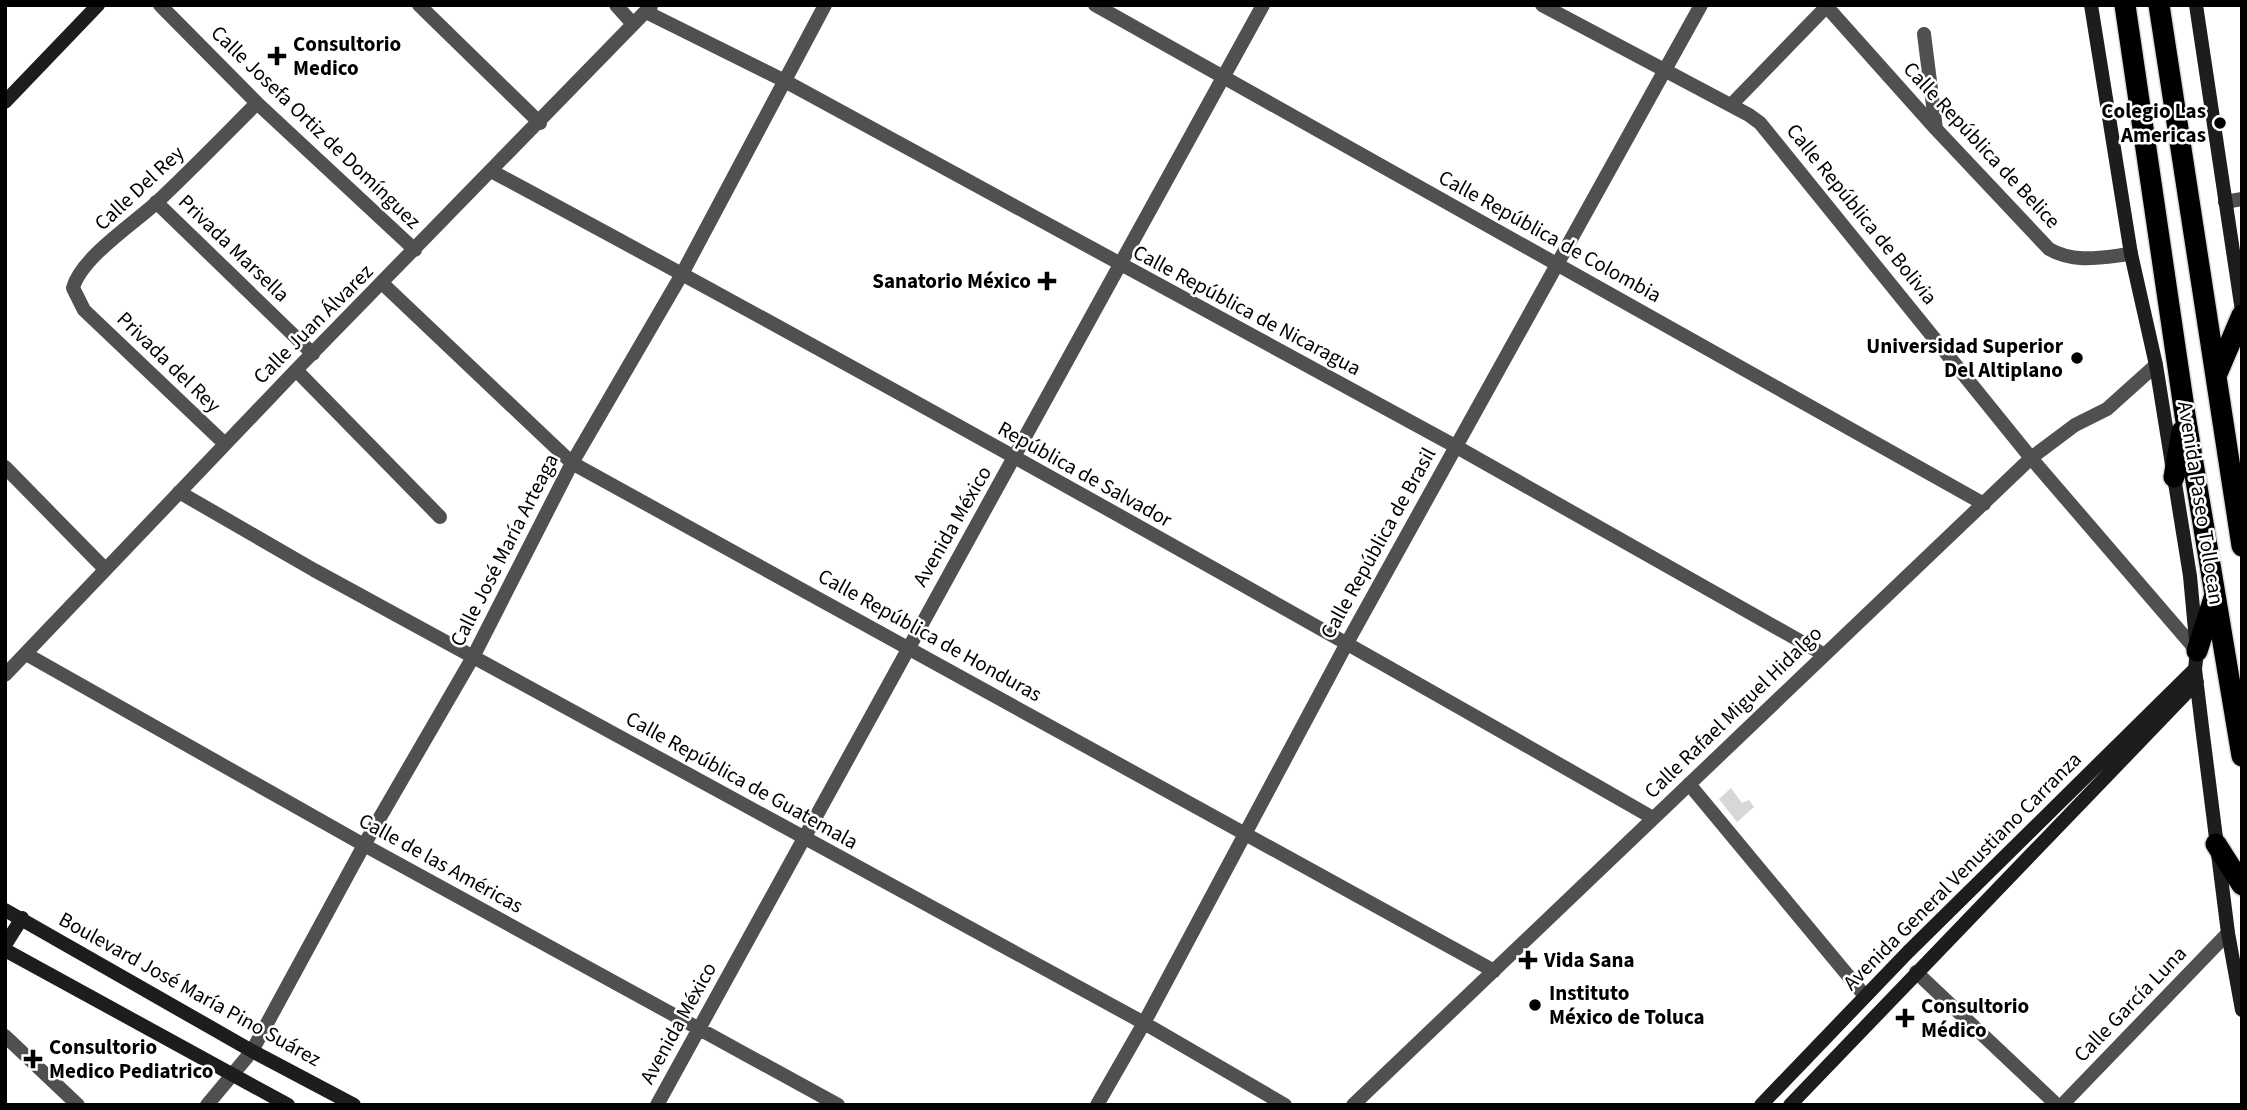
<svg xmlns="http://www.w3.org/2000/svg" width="2247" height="1110" viewBox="0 0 2247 1110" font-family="'Source Sans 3',sans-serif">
	<rect width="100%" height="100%" fill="#fff"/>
	<path fill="#d7d7d7" d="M1731,788L1742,803L1749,800L1754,807L1737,822L1719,799Z"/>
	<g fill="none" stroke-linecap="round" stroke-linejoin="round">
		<g stroke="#dbdbdb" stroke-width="24">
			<path id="highway" d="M2125,5L2185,415L2242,756
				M2159,5L2242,546
				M2216,376L2242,315
				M2174,477L2182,431
				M2197,651L2214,598
				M2216,844L2242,885"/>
		</g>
		<path stroke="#505050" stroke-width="14" d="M160,5L257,103L415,250
			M419,5L540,123
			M616,5L633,24
			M1095,5L1984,504
			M1542,5L1749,115L1760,123L2031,458L2197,651
			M1827,7L1936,129L2049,249C2075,264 2103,257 2131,254
			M646,12L783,80L1455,446L1823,654
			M1924,34L1936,129
			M1731,105L1828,5
			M493,172C883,381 1269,598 1653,818
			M156,202L313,354
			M2225,202L2242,199
			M383,284L572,463L1494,971
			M296,370L440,517
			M225,444L84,310L73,288C81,258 133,224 156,203C190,171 223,137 257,103
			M5,467L105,569
			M179,492L314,570L1144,1023L1285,1105
			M26,654L364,845L838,1105
			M5,675L296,370L651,6
			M1689,784L1865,996
			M1916,972L2057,1105
			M5,1036L78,1105
			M207,1105L252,1051L364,845L473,657L572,463L682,274L825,5
			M657,1105L1263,5
			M1097,1105L1144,1023L1347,643L1701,5
			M1353,1105L2031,458L2075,425L2107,409L2156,365
			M2062,1105L2228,933"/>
		<path stroke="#1d1d1d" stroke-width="14" d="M2091,5L2131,254L2156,365L2190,576L2197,651L2195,669L2202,727L2228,933L2242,1010
			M2196,5L2242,311
			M5,102L98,5
			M5,910L252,1051L354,1105
			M5,945L22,918
			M5,950L288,1105
			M1761,1105L1908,952L2195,669
			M1790,1105L2197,682"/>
		<use href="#highway" stroke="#000" stroke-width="21"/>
	</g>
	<g fill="#000" stroke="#fff" stroke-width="2.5">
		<path d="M273.5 45.5h7v7h7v7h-7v7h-7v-7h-7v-7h7z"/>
		<circle cx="2220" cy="123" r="7"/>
		<path d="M1043.5 270.5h7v7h7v7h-7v7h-7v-7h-7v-7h7z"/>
		<circle cx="2077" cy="358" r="7"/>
		<path d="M1524.5 949.5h7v7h7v7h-7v7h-7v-7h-7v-7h7z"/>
		<circle cx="1535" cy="1005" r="7"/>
		<path d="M1901.5 1007.5h7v7h7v7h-7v7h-7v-7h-7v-7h7z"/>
		<path d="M29.5 1048.5h7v7h7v7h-7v7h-7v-7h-7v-7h7z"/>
	</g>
	<g text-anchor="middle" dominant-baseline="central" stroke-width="5" stroke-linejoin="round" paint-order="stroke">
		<g font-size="21" font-weight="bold" fill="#000" stroke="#fff" text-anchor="start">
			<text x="293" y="44">Consultorio<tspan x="293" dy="24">Medico</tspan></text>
			<text x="2206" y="111" text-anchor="end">Colegio Las<tspan x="2206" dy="24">Americas</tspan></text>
			<text x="1031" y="281" text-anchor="end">Sanatorio México</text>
			<text x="2063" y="346" text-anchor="end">Universidad Superior<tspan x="2063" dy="24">Del Altiplano</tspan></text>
			<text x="1544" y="960">Vida Sana</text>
			<text x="1549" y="993">Instituto<tspan x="1549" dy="24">México de Toluca</tspan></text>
			<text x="1921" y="1006">Consultorio<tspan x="1921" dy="24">Médico</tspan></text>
			<text x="49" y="1047">Consultorio<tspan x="49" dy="24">Medico Pediatrico</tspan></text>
		</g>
		<g font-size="21" fill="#000" stroke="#fff">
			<text transform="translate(316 127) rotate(44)">Calle Josefa Ortiz de Domínguez</text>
			<text transform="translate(1982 145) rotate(47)">Calle República de Belice</text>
			<text transform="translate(139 188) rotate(-43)">Calle Del Rey</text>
			<text transform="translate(1862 214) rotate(51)">Calle República de Bolivia</text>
			<text transform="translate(1550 236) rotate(29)">Calle República de Colombia</text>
			<text transform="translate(234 248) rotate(44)">Privada Marsella</text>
			<text transform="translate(1247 310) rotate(28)">Calle República de Nicaragua</text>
			<text transform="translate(313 324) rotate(-45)">Calle Juan Álvarez</text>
			<text transform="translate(169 362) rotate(44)">Privada del Rey</text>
			<text transform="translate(1085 474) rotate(29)">República de Salvador</text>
			<text transform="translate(2201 503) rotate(81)">Avenida Paseo Tollocan</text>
			<text transform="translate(952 526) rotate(-60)">Avenida México</text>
			<text transform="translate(1378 543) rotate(-61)">Calle República de Brasil</text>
			<text transform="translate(504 550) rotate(-63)">Calle José María Arteaga</text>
			<text transform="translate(930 635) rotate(29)">Calle República de Honduras</text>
			<text transform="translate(1733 712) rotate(-44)">Calle Rafael Miguel Hidalgo</text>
			<text transform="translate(742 780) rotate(29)">Calle República de Guatemala</text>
			<text transform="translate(441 863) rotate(29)">Calle de las Américas</text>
			<text transform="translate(1962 871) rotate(-45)">Avenida General Venustiano Carranza</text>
			<text transform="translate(190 989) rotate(29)">Boulevard José María Pino Suárez</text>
			<text transform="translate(2130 1004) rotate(-46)">Calle García Luna</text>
			<text transform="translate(678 1023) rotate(-61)">Avenida México</text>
		</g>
	</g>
	<rect width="2247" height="1110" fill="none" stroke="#000000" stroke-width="14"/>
</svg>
